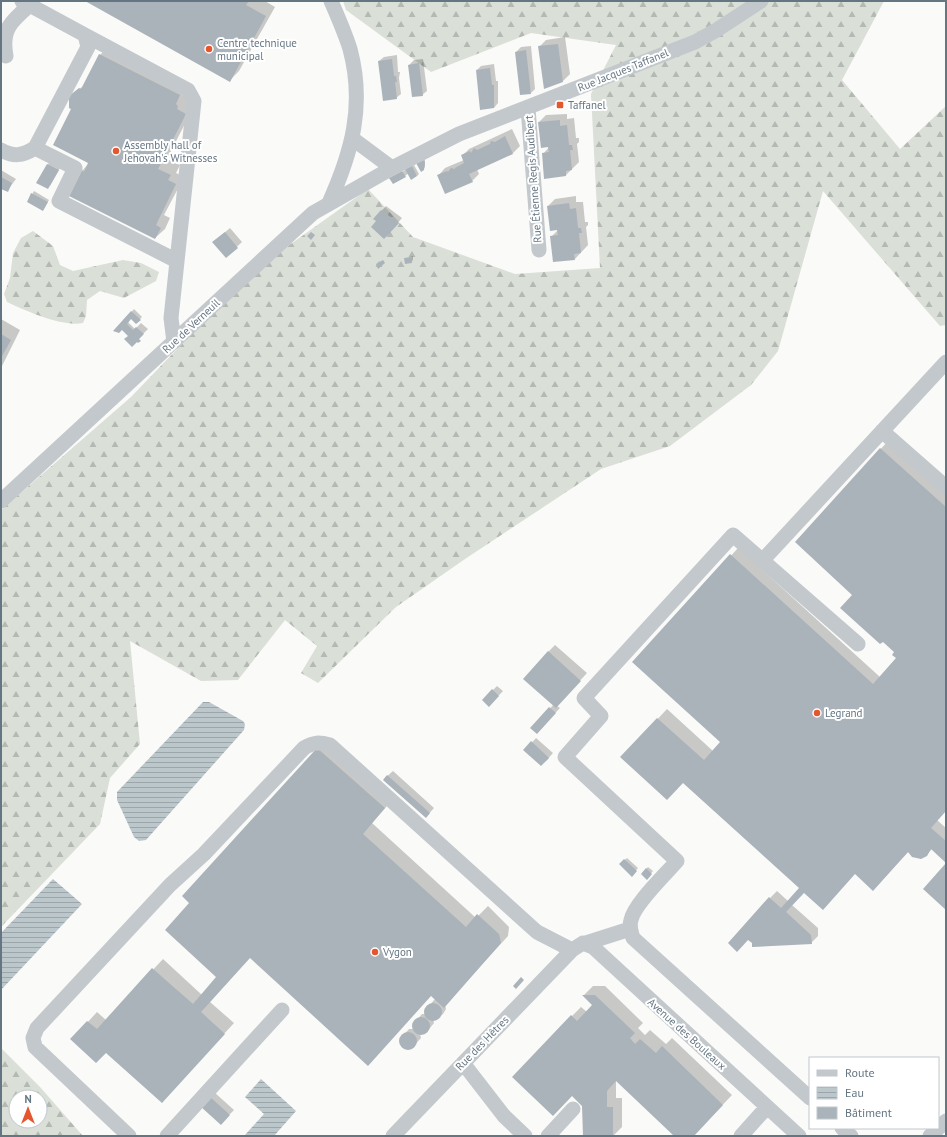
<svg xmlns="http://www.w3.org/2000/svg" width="947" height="1137" viewBox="0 0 947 1137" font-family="'PT Sans',sans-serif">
	<defs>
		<pattern id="forest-firs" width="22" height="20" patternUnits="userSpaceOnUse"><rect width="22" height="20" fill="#dadfd7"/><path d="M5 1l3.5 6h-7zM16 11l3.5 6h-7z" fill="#b4b9b4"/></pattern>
		<pattern id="water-rules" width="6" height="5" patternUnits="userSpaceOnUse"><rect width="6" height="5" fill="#bbc7cb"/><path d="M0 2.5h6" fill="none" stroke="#9ca6aa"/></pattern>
	</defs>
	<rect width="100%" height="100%" fill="#fafaf8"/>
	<path fill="url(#forest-firs)" fill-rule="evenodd" d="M343,1H884L842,80L900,149L946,106V325L940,326L823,191L778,351L751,385L670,446L601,469L465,559L396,607L318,683L301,673L317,646L285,620L238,680L201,681L130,641L140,744L110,778L100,824L1,927V510L131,397L250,273L368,189L413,237L515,274L600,268L591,94L616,45L531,33L431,72L346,10Z
		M33,231L53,246L60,265L73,271L123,260L141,263L159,272L156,281L124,298L100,291L87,300L86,316L83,323C62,327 26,311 7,302L4,294L10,278L13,253L21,238Z
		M1,1048L40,1087L83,1136H1ZM16,1097H40V1121H16Z"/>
	<path fill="url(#water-rules)" d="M203,702H209L243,721L245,724L244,730L146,840L139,841L134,837L117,800V792Z
		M53,879L82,904L1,990V933Z
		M261,1079L296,1111L274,1136H244L264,1114L245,1097Z"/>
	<path fill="#0003" d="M87,1H265L275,7L239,71L230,80Z
		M565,37L570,74L563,81L539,47L546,40Z
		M110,45L195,104L167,159L180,165L176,173L184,177L164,215L170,218L165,229L155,238L82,171L89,163L72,109L73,94L82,87L83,88L100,55Z
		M531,46L535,89L531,93L516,52L521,47Z
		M397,55L398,72H400L399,78L401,94L396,98L379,61L384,57Z
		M423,59L427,91L422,95L409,65L414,60Z
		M494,64L496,81H498V103L494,108L477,70L481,66Z
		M567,114V119L574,118L576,138H579V142L577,144L579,162L566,175L543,154L550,146L539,122L546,115Z
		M512,129L520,146L513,153L477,169L479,174L472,181L438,176L445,168L464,160L462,156L469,149Z
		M425,159V167L423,169L418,164Z
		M52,160L60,168L50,186L48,164Z
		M414,165L419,174L417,176L409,173L405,176L391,178Z
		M1,170L16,179L7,191L1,188Z
		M34,191L49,200L43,210L28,201Z
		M576,196V202H583L585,222H588V225L586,227L588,245L575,259L551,237L559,229L548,206L555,199Z
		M386,206L402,218L389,233L375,218Z
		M230,228L242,242L226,257L218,238Z
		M413,256V260L411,262L405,259Z
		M134,309L142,317L136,323L131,318L128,322L135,329L141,323L148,329L132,345L133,332L122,329L115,331Z
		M1,319L20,330L1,368Z
		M888,441L946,494V810L937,820L946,828V861L932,849L926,855L909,851L880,882L856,873L804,892L792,905L818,928V936L811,943L770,898L777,891L788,901L800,888L683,782L622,757L667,709L713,751L722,742L634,662L738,548L880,677L898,658L896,652L854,594L796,542Z
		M555,645L587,673L557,706L560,708L541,728H532L554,704L548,652Z
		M497,686L503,691L489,706L483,700Z
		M536,738L553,753L546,761L525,750Z
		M327,739L394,798L372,823L476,918L488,906L509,927L508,936L445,1005L446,1009L443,1014L438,1018L433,1019L434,1023L426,1033L420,1034L421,1038L412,1048L405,1049L401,1045V1038L409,1029H414V1023L422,1014H426V1009L435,999L431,995L250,957L210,1002L234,1023L171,1092L106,1052L72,1039L97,1012L106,1020L163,959L202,995L218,977L190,903Z
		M393,771L434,808L426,817L384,779Z
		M627,858L638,868L632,875L620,864Z
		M648,867L653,871L647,878L642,873Z
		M593,986H605L643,1023L638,1028L645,1035L650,1030L666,1044L672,1038L732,1095L693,1136H676L616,1079V1098H622V1127L613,1136H584L583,1106L572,1016L581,1007L587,1012L594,1005L584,995Z
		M214,1092L234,1110L221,1123L210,1097Z"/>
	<path fill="#aab3b9" d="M85,1H249L246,5L266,16L230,82Z
		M558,44L563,82L544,89L538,46Z
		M526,50L531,94L520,95L515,52Z
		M99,54L180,95L176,104L178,106L177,109L186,114L158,169L171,175L168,180L176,184L156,225L161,228L155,239L69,196L82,170L84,172L88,163L53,145L71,109L69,108V96L79,88L81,89Z
		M392,59L394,76H396L397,82H395L397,99L383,101L378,61Z
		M419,63L423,96L412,97L408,65Z
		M490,68L492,85H494V108L480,110L476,70Z
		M560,120V126L567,125L569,145H572L573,150H570L572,170L566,171V176L544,179L542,153L549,152L548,147L541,148L538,122Z
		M505,136L513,154L469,174L473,182L445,194L437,175L447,171L448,172L451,168L455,169V168L464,163L461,155L470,151L471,153L474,148L477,150L490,144L491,141L495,142Z
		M423,160L425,162L424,170L421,172L416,163Z
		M47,164L59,170L48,189L36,183Z
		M412,166L417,176L411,180L405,169Z
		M402,171L406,177L393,184L389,178Z
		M1,177L12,183L8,192L1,189Z
		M31,193L48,202L43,211L27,202Z
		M569,203L570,209L576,208L578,228H581L582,233H579L581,253L574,254L575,260L553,262L550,236L558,235L557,230L550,231L547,206Z
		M381,210L399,223L384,239L371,227L376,221L373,219Z
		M225,232L238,248L226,258L212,242Z
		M311,232L315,235L311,240L307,236Z
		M411,257L412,263L405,264L404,258Z
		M383,260L385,263L378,269L376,264Z
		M131,311L141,320L136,324L131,319L127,324L133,330L136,327L144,334L139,339L141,341L138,343L137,342L132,347L124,339L128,336L122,330L119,333L113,331Z
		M1,334L11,340L1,358Z
		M880,448L946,507V811L931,828L946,841V863L931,849L927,856L921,859L912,857L908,852L873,891L855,874L823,910L804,893L786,912L811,935L812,944L752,947V943L748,940L737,952L728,943L769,897L781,908L799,888L683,783L667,800L620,757L657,718L704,760L720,742L632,662L730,554L873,684L896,658L892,655L894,652L883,642L880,644L840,608L852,595L795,542Z
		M548,651L581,681L556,708L523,679Z
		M492,689L499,696L489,707L482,700Z
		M549,707L556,713L537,734L530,728Z
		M531,741L549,758L541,766L523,750Z
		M317,748L385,808L363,834L466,927L477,914L499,934L501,943L444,1008L431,996L368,1066L250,958L201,1012L225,1034L162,1103L106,1053L96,1063L70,1039L87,1021L97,1029L152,968L193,1004L216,977L165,930L189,903L182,896Z
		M387,775L430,813L426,818L383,780Z
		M624,859L637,871L632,877L619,864Z
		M946,863V910L923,889Z
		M646,868L652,874L647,880L641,874Z
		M521,977L524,980L516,989L513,986Z
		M582,995H595L635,1033L630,1038L635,1044L640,1039L656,1053L662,1046L723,1105L694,1136H674L616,1081L607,1091V1107H613V1136H583L582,1106L572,1096L553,1116L512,1077L571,1015L577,1021L592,1005Z
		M424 1012a9 9 0 1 1 18 0a9 9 0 1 1-18 0Z
		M412 1026a9 9 0 1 1 18 0a9 9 0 1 1-18 0Z
		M399 1041a9 9 0 1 1 18 0a9 9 0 1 1-18 0Z
		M209,1096L230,1115L221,1125L200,1106Z"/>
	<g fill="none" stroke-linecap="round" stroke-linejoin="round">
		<path stroke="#c3c8cc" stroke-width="15" d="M85,35L188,90L194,101L171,318L174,342
			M6,56C1,30 11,21 30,5
			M528,108L539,250
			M353,139L392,168
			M35,148L75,168L59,201L177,261
			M1,150C14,157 22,156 35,148L88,47L85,35L22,1
			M329,203C352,152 365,105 350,49C345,33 338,17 331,1
			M882,431L946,487
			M1,501L313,213L392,168L459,134L695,42L715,31L761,1
			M762,561L946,362
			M586,943L630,929
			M463,1063L504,1116L525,1136
			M810,1098L633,938C631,932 629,926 631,920C634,904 666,874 677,861L565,757L601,716L584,698L733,535L858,644
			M842,1128L851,1136
			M129,1136L35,1047L33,1038L37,1028L170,885L204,854L304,748C314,742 319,742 330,745L537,932L572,950
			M167,1136L282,1010
			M393,1136L572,950L583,943L593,947L799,1136
			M548,1136L573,1109
			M741,1136L767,1107
			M930,1136L946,1121"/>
	</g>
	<g fill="#e4572e" stroke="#fff" stroke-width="1.5">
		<circle cx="209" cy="49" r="4"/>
		<rect x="556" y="101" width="8" height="8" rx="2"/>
		<circle cx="116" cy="151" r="4"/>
		<circle cx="817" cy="713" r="4"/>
		<circle cx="375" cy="952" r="4"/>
	</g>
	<g text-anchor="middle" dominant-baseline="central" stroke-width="4" stroke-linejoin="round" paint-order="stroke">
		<g font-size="11" fill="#657683" stroke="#fff" text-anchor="start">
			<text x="217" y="43">Centre technique<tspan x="217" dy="13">municipal</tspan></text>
			<text x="568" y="105">Taffanel</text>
			<text x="124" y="145">Assembly hall of<tspan x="124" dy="13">Jehovah's Witnesses</tspan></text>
			<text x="825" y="713">Legrand</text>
			<text x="383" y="952">Vygon</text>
		</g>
		<g font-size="11" fill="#657683" stroke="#fff">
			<text transform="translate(623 70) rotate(-22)">Rue Jacques Taffanel</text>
			<text transform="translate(533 179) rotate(-94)">Rue Étienne Regis Audibert</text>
			<text transform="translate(191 326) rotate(-43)">Rue de Verneuil</text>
			<text transform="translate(687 1034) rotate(42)">Avenue des Bouleaux</text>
			<text transform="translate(482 1043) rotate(-46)">Rue des Hêtres</text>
		</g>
	</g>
	<rect width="947" height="1137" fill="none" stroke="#657683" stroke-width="4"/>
	<rect x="809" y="1057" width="130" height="72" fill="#ffffff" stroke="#c1c8cd"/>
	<rect x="817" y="1070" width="20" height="6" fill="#c3c8cc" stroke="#c1c8cd"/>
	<text x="845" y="1077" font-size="12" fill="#657683">Route</text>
	<rect x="817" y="1087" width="20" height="12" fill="url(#water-rules)" stroke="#c1c8cd"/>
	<text x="845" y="1097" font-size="12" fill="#657683">Eau</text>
	<rect x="817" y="1107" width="20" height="12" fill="#aab3b9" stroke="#c1c8cd"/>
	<text x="845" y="1117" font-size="12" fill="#657683">Bâtiment</text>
	<g transform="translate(28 1109)"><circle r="19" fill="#ffffff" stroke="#c1c8cd"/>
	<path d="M0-3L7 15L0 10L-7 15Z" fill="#e4572e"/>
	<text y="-6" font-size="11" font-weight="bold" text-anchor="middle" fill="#657683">N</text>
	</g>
</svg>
